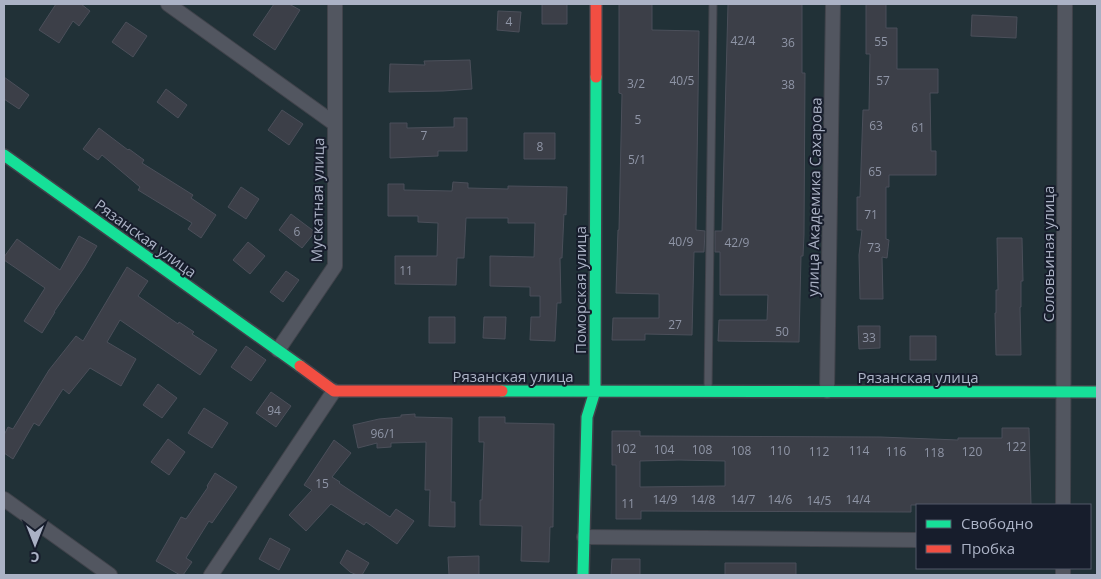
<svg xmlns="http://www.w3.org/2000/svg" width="1101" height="579" viewBox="0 0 1101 579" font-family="'Open Sans',sans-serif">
	<rect width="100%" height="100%" fill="#242831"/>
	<path fill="#213137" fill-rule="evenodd" d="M4,4H1097V575H4ZM917,505H1090V568H917Z"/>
	<path fill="#3c3f48" stroke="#4b4f5a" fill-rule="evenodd" d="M56,4H81L90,11L79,26L73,21L59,43L39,30Z
		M274,4H289L300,10L275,50L253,35Z
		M542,4H567V24H542Z
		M619,4H652V30L699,31L696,230L705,231L704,252H694L692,335L645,334V340H612L613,318H659V294L616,293L618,230H619L622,94L619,93Z
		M728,4H802V73H805L804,235L803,256H801L799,342L718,341L719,320H767L768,295H720V252H715V231H722Z
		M866,4H886V28H897V69H938V93H930L931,151H936V175H889V187H886V239L889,240L887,258L882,257L883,299H860L859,255L862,230H857V197H860L863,110H869L870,54H866Z
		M498,11L521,12L519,32L497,30Z
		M972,15L1017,17L1016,38L971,36Z
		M126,22L147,36L133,57L112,42Z
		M470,60L472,89L443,91L389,92L390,64L425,65L424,61Z
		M4,77L29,95L19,109L4,99Z
		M166,89L187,105L178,118L157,102Z
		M282,110L303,124L289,145L268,130Z
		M454,118H467V151H438V156L390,158V123H407V128L454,127Z
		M99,128L128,150L129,149L144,160L142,163L193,195L191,198L216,215L201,238L188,229L192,223L138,190L140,187L102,155L98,160L83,149Z
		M524,133H555V159H524Z
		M453,182L468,183V188L508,189V186L567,187L566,215L564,214L562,258H560L561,303H557L555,341L530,340L531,317H540V296H530V287L490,286V256L534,257L535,223H508V218H466L464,258H457L456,285L395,284V256H437L438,223L418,222V216H388V184H404V190L452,191Z
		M241,187L259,199L246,219L228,207Z
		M291,214L315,232L302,248L279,230Z
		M79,236L97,246L84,268L54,312H55L42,333L24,321L45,288L4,260V257L17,239L60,270Z
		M997,238H1022L1023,281H1021V307H1020L1021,355H996L995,313H996V290H998Z
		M248,242L265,256L250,274L233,260Z
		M127,267L148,281L138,296L178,324L179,322L194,332L192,334L217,350L200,375L120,320L107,342L136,359L121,386L90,368L69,394L63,389L39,426L34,423L13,459L4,453V435L8,427L13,429L49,370L76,336L83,341Z
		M286,271L299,280L283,302L270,292Z
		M429,317H455V343H429Z
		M484,317H506L505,339L483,338Z
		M858,326H880V348L859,349Z
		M910,336H936V360H910Z
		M246,346L266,360L251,381L231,367Z
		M158,384L177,398L162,418L143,405Z
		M271,392L291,406L276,427L256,413Z
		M204,408L228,423L212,448L188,433Z
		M415,414V417L452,418L451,502H455V527L429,526L430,490H425L426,442L391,443V447L377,448V443L358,448L353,425L379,419L401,417V415Z
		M479,417H505V423L554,424L553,527H550L549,562L521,561L522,526L480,525V500H482L484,442H479Z
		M1002,428H1029L1031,505H911V512L641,511V519H616V465H612V431H640V436L880,437L958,440V438H1002ZM679,460L725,461V486L640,487V461Z
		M168,439L185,452L169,475L151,462Z
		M334,440L351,453L332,477L340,482L339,483L390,517L396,509L414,521L397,544L366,522L364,525L331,504L306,531L289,515L312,490L304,485Z
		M215,473L237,487L212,523L209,521L186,558L192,562L183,575H180L156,561L181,517L186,519L208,487L207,486Z
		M270,538L290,549L279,570L259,559Z
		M347,550L369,563L362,575H357L350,572L340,563Z
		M479,556V575H449L448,557Z
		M612,559H640V575H611Z
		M725,563H796V575H725Z"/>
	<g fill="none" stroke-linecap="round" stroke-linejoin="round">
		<g stroke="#40434b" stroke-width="9">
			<path id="lane" d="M708,391L713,4"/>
		</g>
		<g stroke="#40434b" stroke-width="16">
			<path id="street" d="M168,4L335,124
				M278,350L335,266V4
				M827,391L833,4
				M4,499L110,575
				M1063,505L1065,4
				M584,537L917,540
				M211,575L334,391
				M1063,575V568"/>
		</g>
		<g stroke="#40434b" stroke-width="14">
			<path id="fast" d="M4,155L300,366
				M502,391L1097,392
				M583,575L587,417L595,391L596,77"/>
		</g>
		<g stroke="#40434b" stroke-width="14">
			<path id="jam" d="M596,77V4
				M300,366L334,391H502"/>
		</g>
		<use href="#lane" stroke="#525660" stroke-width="7"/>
		<use href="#street" stroke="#525660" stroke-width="14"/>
		<use href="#fast" stroke="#16e098" stroke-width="11"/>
		<use href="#jam" stroke="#f24e42" stroke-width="11"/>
	</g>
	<g text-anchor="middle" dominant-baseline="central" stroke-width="4" stroke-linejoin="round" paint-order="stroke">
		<g font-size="12" fill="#8f95a6">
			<text x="509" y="21">4</text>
			<text x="743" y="40">42/4</text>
			<text x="881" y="41">55</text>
			<text x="788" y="42">36</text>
			<text x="682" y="80">40/5</text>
			<text x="883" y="80">57</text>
			<text x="636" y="83">3/2</text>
			<text x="788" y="84">38</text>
			<text x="638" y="119">5</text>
			<text x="876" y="125">63</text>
			<text x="918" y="127">61</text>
			<text x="424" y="135">7</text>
			<text x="540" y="146">8</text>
			<text x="637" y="159">5/1</text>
			<text x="875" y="171">65</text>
			<text x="871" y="214">71</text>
			<text x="297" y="231">6</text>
			<text x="681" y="241">40/9</text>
			<text x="737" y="242">42/9</text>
			<text x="874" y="247">73</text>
			<text x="406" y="270">11</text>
			<text x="675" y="324">27</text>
			<text x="782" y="331">50</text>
			<text x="869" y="337">33</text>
			<text x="274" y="410">94</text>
			<text x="383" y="433">96/1</text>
			<text x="1016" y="446">122</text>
			<text x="626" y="448">102</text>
			<text x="664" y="449">104</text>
			<text x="702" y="449">108</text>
			<text x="741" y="450">108</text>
			<text x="780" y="450">110</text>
			<text x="859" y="450">114</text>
			<text x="819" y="451">112</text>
			<text x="896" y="451">116</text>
			<text x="972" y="451">120</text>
			<text x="934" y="452">118</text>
			<text x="322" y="483">15</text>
			<text x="665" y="499">14/9</text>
			<text x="703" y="499">14/8</text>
			<text x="743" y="499">14/7</text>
			<text x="780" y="499">14/6</text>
			<text x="858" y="499">14/4</text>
			<text x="819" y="500">14/5</text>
			<text x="628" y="503">11</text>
		</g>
		<g font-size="15" fill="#abb2c5" stroke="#171d2c">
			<text transform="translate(814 197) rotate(-89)">улица Академика Сахарова</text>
			<text transform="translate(317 200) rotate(-89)">Мускатная улица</text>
			<text transform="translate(146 238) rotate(36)">Рязанская улица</text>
			<text transform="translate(1048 254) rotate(-90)">Соловьиная улица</text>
			<text transform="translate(580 290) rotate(-90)">Поморская улица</text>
			<text x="513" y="376">Рязанская улица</text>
			<text x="918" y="377">Рязанская улица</text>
		</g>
	</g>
	<rect width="1101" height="579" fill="none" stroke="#abb2c5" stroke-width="10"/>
	<rect x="916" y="504" width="175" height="65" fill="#171d2c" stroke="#525969"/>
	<rect x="926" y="520" width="25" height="8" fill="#16e098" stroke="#525969"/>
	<text x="961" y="529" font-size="15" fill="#abb2c5">Свободно</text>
	<rect x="926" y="545" width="25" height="8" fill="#f24e42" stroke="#525969"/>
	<text x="961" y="554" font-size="15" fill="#abb2c5">Пробка</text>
	<g transform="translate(35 544) rotate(180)" stroke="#171d2c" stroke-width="4" paint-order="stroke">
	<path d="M0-4L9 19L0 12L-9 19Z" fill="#abb2c5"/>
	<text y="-8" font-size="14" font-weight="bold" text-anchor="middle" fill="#abb2c5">С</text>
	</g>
</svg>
